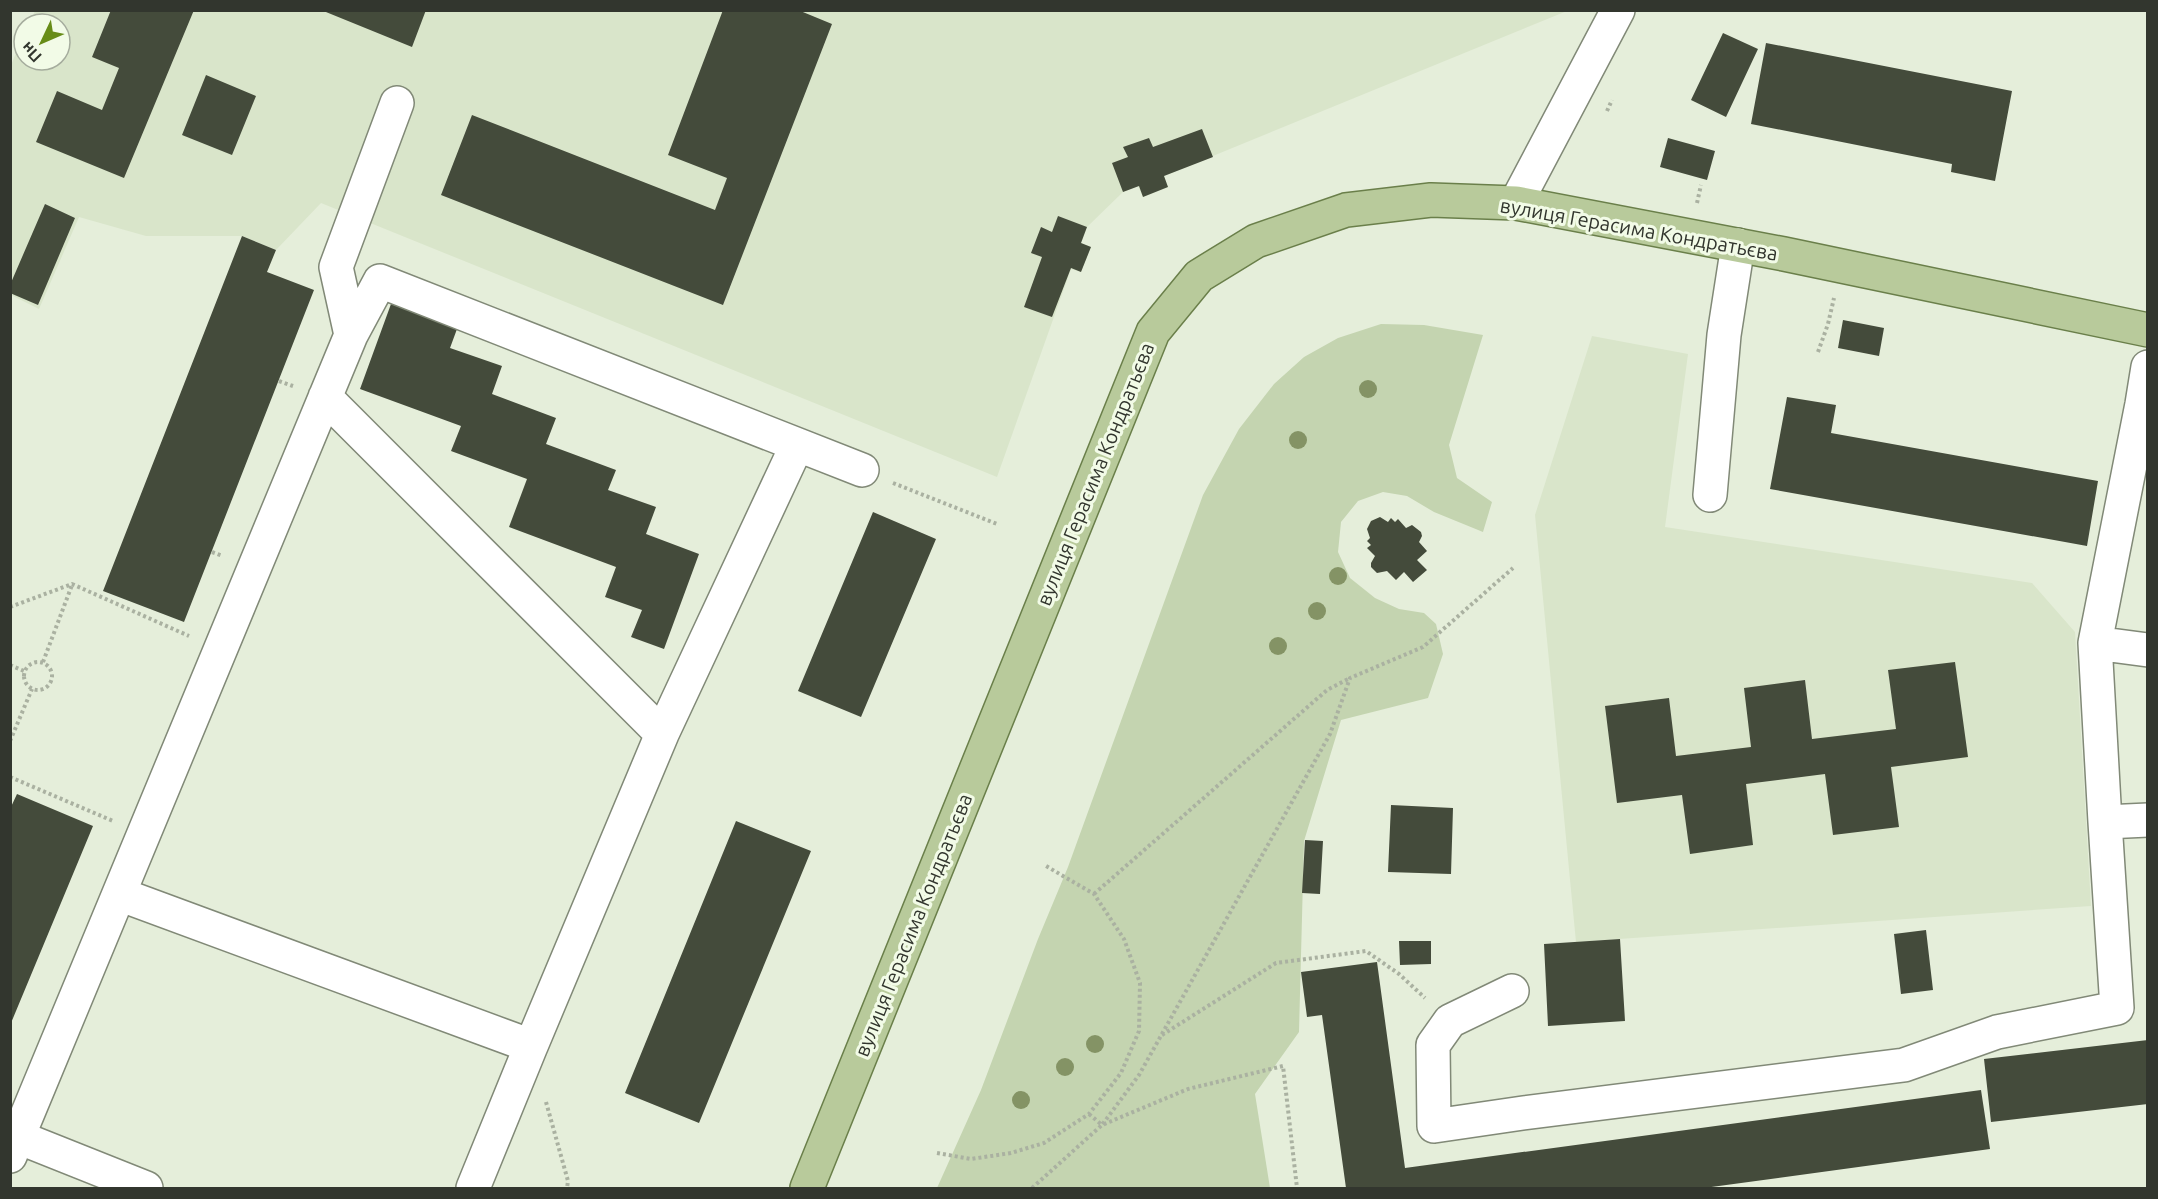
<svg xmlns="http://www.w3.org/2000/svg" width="2158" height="1199" viewBox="0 0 2158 1199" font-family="Ubuntu,sans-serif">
	<rect width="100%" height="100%" fill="#e5eeda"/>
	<path fill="#d9e5ca" d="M35,11H1567L1164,176L1168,187L1143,197L1138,186L1123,192L1087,227L1081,243L1091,247L1081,272L1071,269L997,477L321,203L276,250L242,236H146L79,217L39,309L11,295V65L24,34V60H60V24H29Z
		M1592,336L1688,354L1665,527L2032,583L2075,632L2091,906L1576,942L1535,515Z"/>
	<path fill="#c4d4b0" d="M1381,324L1424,325L1483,335L1449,445L1457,478L1492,502L1483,532L1434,512L1407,496L1383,492L1358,501L1341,522L1338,552L1350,578L1375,598L1399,609L1424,613L1436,624L1443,654L1428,698L1341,720L1304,841L1299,1032L1255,1094L1270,1188H937L981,1090L1038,939L1068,867L1203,495L1239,429L1274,384L1304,357L1338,338Z"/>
	<path fill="#444b3b" d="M111,10H194L124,178L36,142L57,91L102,110L119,68L92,57Z
		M321,10H426L412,47Z
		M723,10H798L832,24L723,305L441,195L472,115L715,210L727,178L668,155Z
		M1723,33L1758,49L1726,117L1691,100Z
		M1766,43L2012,91L1995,181L1951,172L1952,164L1751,124Z
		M206,75L256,96L232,155L182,135Z
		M1202,129L1213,157L1164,176L1168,187L1143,197L1139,186L1123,192L1112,163L1128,157L1123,147L1149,138L1153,147Z
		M1668,138L1715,151L1707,180L1660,167Z
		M45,204L75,218L38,305L10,293V285Z
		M1058,216L1087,227L1081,243L1091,247L1081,272L1071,268L1052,317L1024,307L1042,257L1031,253L1041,227L1052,232Z
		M242,236L276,250L267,272L314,290L184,622L103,591Z
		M391,304L457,329L450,348L502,366L492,394L556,418L546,444L616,470L608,490L656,507L646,534L699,554L664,649L631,637L642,610L605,597L616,567L509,527L527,479L451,451L461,426L360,389Z
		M1843,320L1884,328L1879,356L1838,348Z
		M1787,397L1836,405L1831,433L2098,481L2087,546L1770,489Z
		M873,512L936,539L861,717L798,691Z
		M1380,517L1388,522L1391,518L1395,522L1398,519L1406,528L1412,525L1421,532L1422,536L1419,542L1427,551L1417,560L1427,570L1413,582L1404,572L1396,580L1387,571L1377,573L1371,567V563L1375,556L1367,548L1371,545L1367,541L1370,538L1367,529L1371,521Z
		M1955,662L1968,757L1891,767L1899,827L1833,835L1825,774L1746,784L1753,845L1690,854L1682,795L1617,803L1605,706L1669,698L1676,756L1751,747L1744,688L1805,680L1812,739L1896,729L1888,670Z
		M17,794L93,826L11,1023L10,809Z
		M1391,805L1453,808L1451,874L1388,872Z
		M736,821L811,851L699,1123L625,1093Z
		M1305,840L1323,841L1320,894L1302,893Z
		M1926,930L1933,990L1901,994L1894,934Z
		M1620,939L1625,1021L1548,1026L1544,944Z
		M1399,941H1431V964L1400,965Z
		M1377,962L1405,1168L1981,1090L1990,1149L1704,1188H1346L1322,1015L1307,1017L1301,972Z
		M2148,1040V1104L1991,1122L1984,1059Z"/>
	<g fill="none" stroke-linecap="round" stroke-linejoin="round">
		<g stroke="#818977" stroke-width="36">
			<path id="minor" d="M1516,203L1618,10
				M351,335L380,281L862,470
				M2148,367L2142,404L2095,643L2148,650
				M1710,495L1724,335L1738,245
				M2095,643L2105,822L2148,820
				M662,734L797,445
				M119,894L531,1046L662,734L325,397
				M1512,991L1450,1021L1433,1045L1434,1126L1523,1113L1904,1065L1997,1032L2117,1008L2105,822
				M18,1137L146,1188
				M10,1156L351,335L336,267L397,103
				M473,1188L531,1046"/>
		</g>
		<g stroke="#6a7f4a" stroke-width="36">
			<path id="major" d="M807,1188L1153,332L1199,276L1256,241L1346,210L1431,200L1516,203L1784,254L2148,330"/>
		</g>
		<path stroke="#aab1a1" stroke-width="4" stroke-dasharray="3 3" stroke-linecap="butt" d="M1607,111L1612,100
			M1697,203L1701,185
			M1818,352L1828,324L1834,298
			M279,381L293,386
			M893,483L997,524
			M212,552L223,556
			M10,607L72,584L189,636
			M43,662L72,585
			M24 676a14 14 0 1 1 28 0a14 14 0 1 1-28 0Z
			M10,665L24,671
			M10,741L32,689
			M10,777L113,821
			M1094,894L1327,690L1350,678
			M1162,1035L1276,963L1366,951L1399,974L1425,998
			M546,1102L568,1181L567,1188
			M1089,1114L1102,1125L1139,1075L1330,734L1350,678L1423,647L1513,568
			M937,1153L971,1159L1011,1153L1044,1143L1089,1114L1121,1073L1139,1031L1140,983L1124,939L1094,894L1046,866
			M1032,1188L1102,1125L1188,1089L1283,1066L1297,1188"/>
		<use href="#minor" stroke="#fff" stroke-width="33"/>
		<use href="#major" stroke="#b8ca9b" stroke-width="33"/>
	</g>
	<g fill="#849365">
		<circle cx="1368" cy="389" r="9"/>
		<circle cx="1298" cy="440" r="9"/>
		<circle cx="1338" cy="576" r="9"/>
		<circle cx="1317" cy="611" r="9"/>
		<circle cx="1278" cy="646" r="9"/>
		<circle cx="1095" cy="1044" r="9"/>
		<circle cx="1065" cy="1067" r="9"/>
		<circle cx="1021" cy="1100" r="9"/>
	</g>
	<g text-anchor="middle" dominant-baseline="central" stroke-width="6" stroke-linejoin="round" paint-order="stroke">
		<g font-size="20" fill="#32362e" stroke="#f2fbe7">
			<text transform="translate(1639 229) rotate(10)">вулиця Герасима Кондратьєва</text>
			<text transform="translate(1095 474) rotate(-68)">вулиця Герасима Кондратьєва</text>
			<text transform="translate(913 925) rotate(-68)">вулиця Герасима Кондратьєва</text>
		</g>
	</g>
	<rect width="2158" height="1199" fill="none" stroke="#32362e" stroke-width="24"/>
	<g transform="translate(42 42) rotate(226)"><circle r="28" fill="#f2fbe7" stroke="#a5ac9d" stroke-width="1.5"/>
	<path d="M0-4.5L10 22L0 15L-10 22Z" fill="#678c17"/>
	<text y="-9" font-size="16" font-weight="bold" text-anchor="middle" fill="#32362e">Пн</text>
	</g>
</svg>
